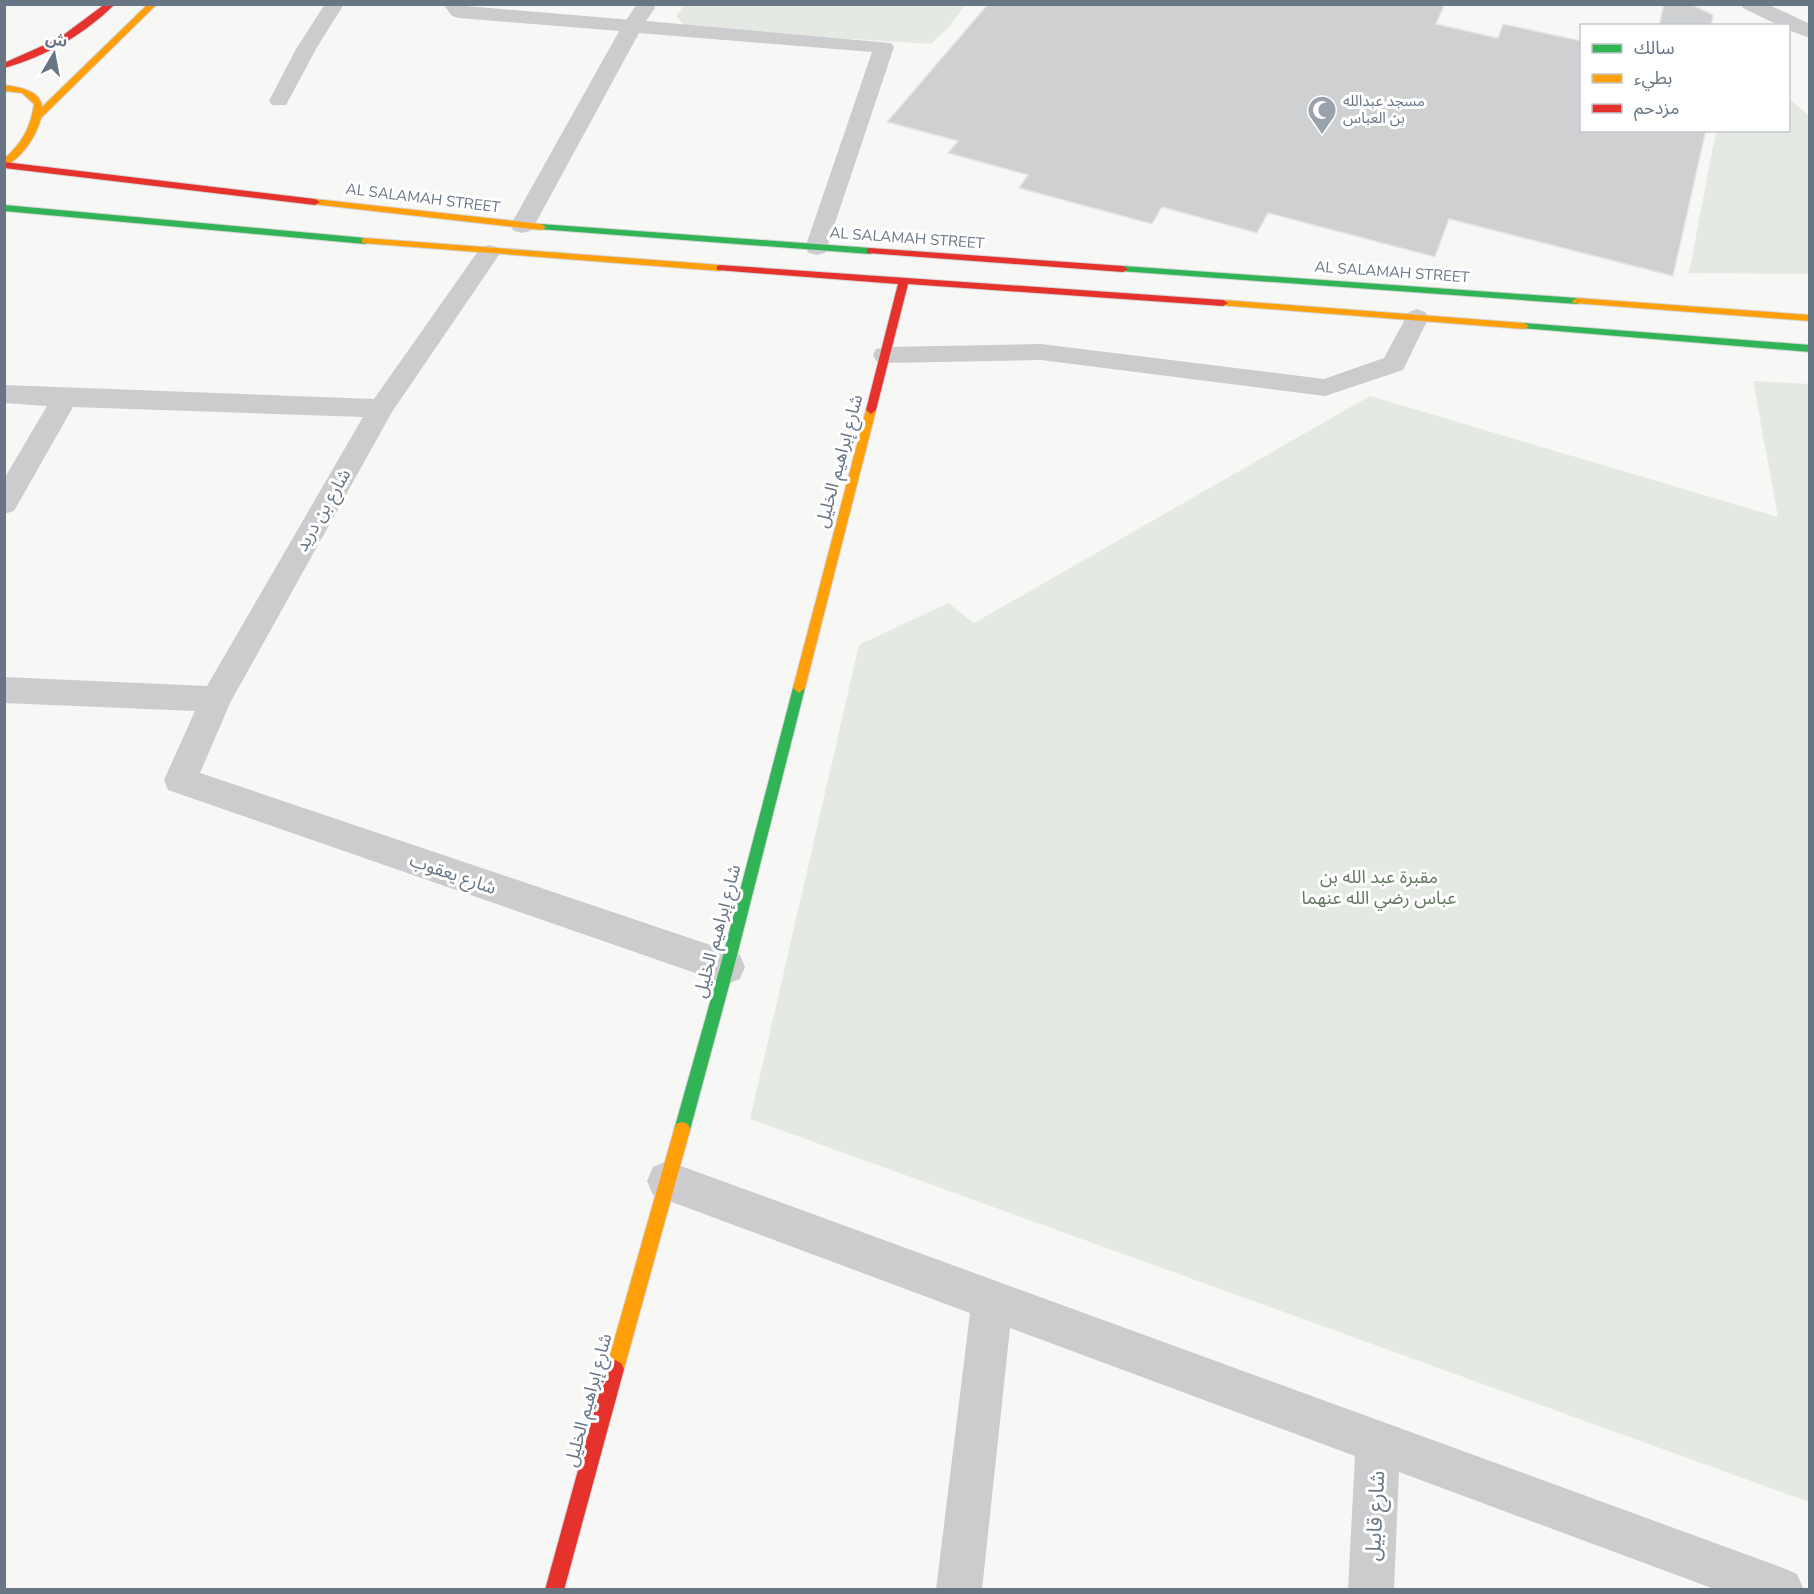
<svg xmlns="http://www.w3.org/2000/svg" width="1814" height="1594" viewBox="0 0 1814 1594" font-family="'Nunito Sans','Noto Sans Arabic',sans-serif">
	<rect width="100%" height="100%" fill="#f7f7f6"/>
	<path fill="#e5e9e4" d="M685,4L965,5L949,27L931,44L687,28L676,16Z
		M1789,98L1809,116V274L1689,273L1716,131L1788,130Z
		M1753,381L1809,384V1502L750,1119L859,645L948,603L974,623L1370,396L1778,517Z"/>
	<path fill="#cfd0d1" stroke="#e6e6e6" stroke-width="1.5" d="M988,4H1438L1444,6L1436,24L1498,38L1503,24L1582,41V130H1706L1673,276L1449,219L1435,257L1268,213L1257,233L1162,207L1152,224L1019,188L1028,175L948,153L958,141L887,122Z
		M1664,4H1691L1713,15L1711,26H1659Z"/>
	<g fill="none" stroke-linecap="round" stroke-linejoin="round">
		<g stroke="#d4d5d6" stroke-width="2">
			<path id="fast" d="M4,205L365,238L370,241L365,244L4,211Z
				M541,224L870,248L875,251L870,254L538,229V225Z
				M1123,266L1577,298L1582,301L1577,304L1120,271L1118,269Z
				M1524,323L1810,345V352L1520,328V324Z
				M799,683L805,688L734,967L690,1130L688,1136L682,1138L676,1136L674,1130L720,967L793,688Z"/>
		</g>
		<g stroke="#d4d5d6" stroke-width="2">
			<path id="slow" d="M148,4H157L41,118C36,137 22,158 4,167V159C22,143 31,127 34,104L22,93L4,91V85C18,87 41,90 42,107Z
				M315,199L541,224L546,227L541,230L312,204L310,202Z
				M365,238L720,265L725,268L720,271L362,243V239Z
				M1577,298L1810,315V321L1573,303L1572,301Z
				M1223,300L1524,323L1529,326L1524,329L1219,305V301Z
				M871,406L876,410L805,688L799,693L793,688L866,410Z
				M682,1122L688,1124L690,1130L624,1369L621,1375L615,1378L609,1375L606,1369L674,1130L676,1124Z"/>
		</g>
		<g stroke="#d4d5d6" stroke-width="2">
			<path id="jam" d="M105,4H115C85,34 45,57 4,68V63L58,39Z
				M4,162L315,199L320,202L315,205L4,168Z
				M870,248L1123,266L1128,269L1123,272L867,253V249Z
				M720,265L1223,300L1228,303L1223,306L908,284L876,410L871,414L866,410L898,284L717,270V266Z
				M615,1360L621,1363L624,1369L564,1590H545L606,1369L609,1363Z"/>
		</g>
		<path fill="#ccccce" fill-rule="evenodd" d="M325,4H344L316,49L286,105H272L269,101L296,49Z
			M443,4L632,20L639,22L642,26L639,30L632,32L459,18L452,16Z
			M1417,309L1425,312L1429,317L1403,370L1325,396L1041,360L885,363L876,361L873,355L876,349L885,347L1041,344L1324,379L1384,358L1409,312Z"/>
		<path fill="#ccccce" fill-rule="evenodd" d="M637,4H653L655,8L646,21L891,43L894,47L825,253L817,255L809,253L805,248L872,52L639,33L534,226L530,231L522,233L514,231L510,226L622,26Z
			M1740,4H1767L1810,24V38L1788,30V26H1780L1743,8Z
			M489,245L497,247L501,252L392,412L230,703L200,773L740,955L745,967L740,979L727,984L168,790L164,780L195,711L4,703V677L207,686L363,417L73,407L14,511L4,514V479L47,406L4,403V385L374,399L481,247Z
			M667,1161L1781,1567L1797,1574L1804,1590H1717L1399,1472L1394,1590H1348L1355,1456L1010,1328L982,1590H936L970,1313L653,1195L647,1181L653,1167Z"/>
		<use href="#fast" fill="#30b455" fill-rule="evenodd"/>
		<use href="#slow" fill="#ff9f0a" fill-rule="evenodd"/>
		<use href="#jam" fill="#e5322d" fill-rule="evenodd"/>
	</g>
	<defs>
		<g id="mosque-pin" transform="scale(1.5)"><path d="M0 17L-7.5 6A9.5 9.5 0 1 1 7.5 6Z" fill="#9aa2ad" stroke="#fff"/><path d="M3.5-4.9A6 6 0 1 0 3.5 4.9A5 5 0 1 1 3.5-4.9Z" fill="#fff"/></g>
	</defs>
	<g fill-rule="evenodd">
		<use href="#mosque-pin" x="1322" y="110"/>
	</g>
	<g text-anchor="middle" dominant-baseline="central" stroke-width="6" stroke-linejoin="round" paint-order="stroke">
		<g font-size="15" fill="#687585" stroke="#fff" text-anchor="start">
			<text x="1343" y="101">مسجد عبدالله<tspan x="1343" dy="17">بن العباس</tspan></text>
		</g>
		<g font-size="15" fill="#687585" stroke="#fff">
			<text transform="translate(423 198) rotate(7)">AL SALAMAH STREET</text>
			<text transform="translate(907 238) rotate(4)">AL SALAMAH STREET</text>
			<text transform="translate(1392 272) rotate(4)">AL SALAMAH STREET</text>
		</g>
		<g font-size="18" fill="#687585" stroke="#fff">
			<text transform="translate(839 461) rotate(-75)">شارع إبراهيم الخليل</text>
			<text transform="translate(323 510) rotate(-60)">شارع بن دريد</text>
			<text transform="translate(453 874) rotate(19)">شارع يعقوب</text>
			<text transform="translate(717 931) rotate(-75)">شارع إبراهيم الخليل</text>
			<text transform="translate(588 1400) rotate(-75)">شارع إبراهيم الخليل</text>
		</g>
		<g font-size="18" fill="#657863" stroke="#fff">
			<text x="1379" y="877">مقبرة عبد الله بن<tspan x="1379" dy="21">عباس رضي الله عنهما</tspan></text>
		</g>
		<g font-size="21" fill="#687585" stroke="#fff">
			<text transform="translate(1375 1516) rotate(-87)">شارع قابيل</text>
		</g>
	</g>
	<rect width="1814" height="1594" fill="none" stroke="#687585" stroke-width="12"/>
	<rect x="1580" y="24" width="210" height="108" fill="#ffffff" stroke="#c3c8ce" stroke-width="1.5"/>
	<rect x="1592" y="44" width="30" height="9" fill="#30b455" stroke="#c3c8ce" stroke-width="1.5"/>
	<text x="1634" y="54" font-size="18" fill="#687585">سالك</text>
	<rect x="1592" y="74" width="30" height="9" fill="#ff9f0a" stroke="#c3c8ce" stroke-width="1.5"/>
	<text x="1634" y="84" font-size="18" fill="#687585">بطيء</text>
	<rect x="1592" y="104" width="30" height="9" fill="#e5322d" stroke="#c3c8ce" stroke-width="1.5"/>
	<text x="1634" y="114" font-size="18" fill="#687585">مزدحم</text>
	<g transform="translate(54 54) rotate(10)" stroke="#ffffff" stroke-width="4.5" paint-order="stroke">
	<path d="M0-4.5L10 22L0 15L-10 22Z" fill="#687585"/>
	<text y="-9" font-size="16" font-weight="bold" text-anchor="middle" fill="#687585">ش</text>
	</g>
</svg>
